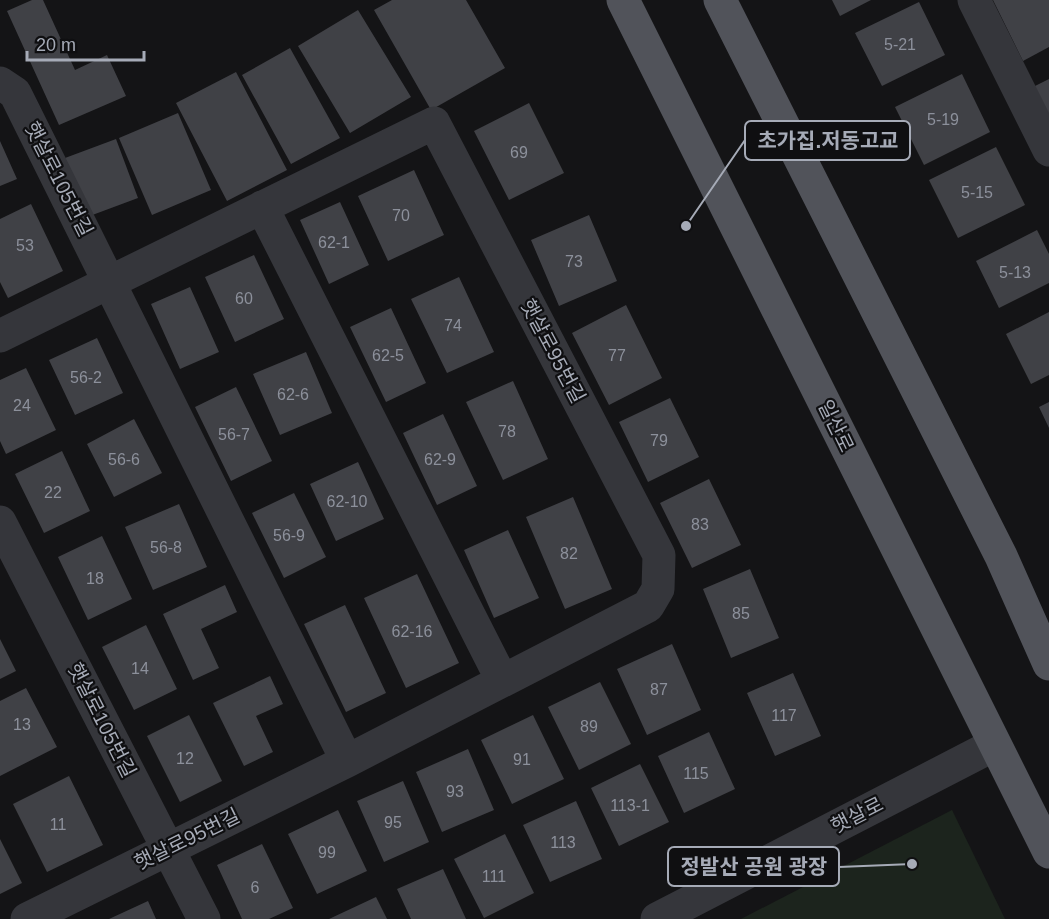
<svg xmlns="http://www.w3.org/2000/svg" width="1049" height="919" viewBox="0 0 1049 919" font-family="Arial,'Noto Sans KR',sans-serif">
	<rect width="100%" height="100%" fill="#141416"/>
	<path fill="#1c241d" d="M952,810L1005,919H741Z"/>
	<path fill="#404146" d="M32,0H43L75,70L107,55L126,96L59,125L7,11Z
		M392,0H466L505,68L431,110L374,10Z
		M832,0H871L840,16Z
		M993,0H1049V47L1023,61Z
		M919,2L945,55L882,86L855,33Z
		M358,10L411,97L350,133L298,46Z
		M290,48L340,138L291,164L242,75Z
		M236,72L287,170L227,201L176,103Z
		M962,74L990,132L924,165L895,107Z
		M1049,79V125L1031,88Z
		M529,103L564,173L509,200L474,131Z
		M178,113L211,190L152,215L119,138Z
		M116,139L138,198L87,217L65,158Z
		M0,141L17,179L0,186Z
		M996,147L1025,205L958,238L929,180Z
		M414,170L444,235L388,261L358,196Z
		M340,202L369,265L329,284L300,220Z
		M31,204L63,271L8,298L0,282V219Z
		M589,215L617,281L559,306L531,240Z
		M1037,230L1049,254V283L999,308L976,261Z
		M254,255L284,319L235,342L205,277Z
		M459,277L494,352L447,373L411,299Z
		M190,287L219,352L180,369L151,304Z
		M626,305L662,378L609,405L572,333Z
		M391,308L426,383L386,402L350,327Z
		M1049,312V375L1031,384L1006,334Z
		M97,338L123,393L75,415L49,360Z
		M306,352L332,413L280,435L253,374Z
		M26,368L56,430L6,454L0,441V380Z
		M513,381L548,459L503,480L466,402Z
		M236,387L272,461L231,481L195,407Z
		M670,398L699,457L648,482L619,422Z
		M1049,402V428L1039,407Z
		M443,414L477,486L437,505L403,433Z
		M134,419L162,473L114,497L87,444Z
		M62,451L90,511L44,533L15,474Z
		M358,462L384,519L336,541L310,484Z
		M709,479L741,545L692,568L660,503Z
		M294,493L326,557L284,578L252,513Z
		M573,497L612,589L565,609L526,517Z
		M179,504L207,567L153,590L125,527Z
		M508,530L539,598L494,618L464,550Z
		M102,536L132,599L88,620L58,557Z
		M750,569L779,638L731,658L703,589Z
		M417,574L459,663L406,688L364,598Z
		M225,585L237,612L201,629L219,668L193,680L163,614Z
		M345,605L386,693L346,712L304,624Z
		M146,625L177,689L134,710L102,647Z
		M0,639L16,671L0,679Z
		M672,644L701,710L647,735L617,669Z
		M793,673L821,736L775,756L747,693Z
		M270,676L283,704L256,716L273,752L244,766L213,703Z
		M600,682L631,744L579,770L548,707Z
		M26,688L57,747L0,776V701Z
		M189,715L222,781L180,802L147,736Z
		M533,715L564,779L512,804L481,740Z
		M709,732L735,789L684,813L658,756Z
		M468,749L494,810L442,832L416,772Z
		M640,764L669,822L619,846L591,788Z
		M69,776L103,845L47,872L13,804Z
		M403,781L429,842L384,862L357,801Z
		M576,801L602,859L550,882L523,825Z
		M338,810L367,871L317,894L288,834Z
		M505,834L534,893L484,918L454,859Z
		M0,839L22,883L0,894Z
		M262,844L293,908L269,919H242L217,865Z
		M443,869L466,919H411L397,889Z
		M376,897L387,919H329Z
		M148,901L156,919H109Z"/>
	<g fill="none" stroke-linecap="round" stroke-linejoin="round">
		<path stroke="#35363b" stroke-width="33" d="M974,0L1049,150
			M0,83L15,93L347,761
			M262,207L502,680
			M0,336L434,123L659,555L658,589L648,606L347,761L27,919
			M0,522L204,919"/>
		<path stroke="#35363b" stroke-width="33" d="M657,919L994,745"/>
		<path stroke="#51535a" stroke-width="33" d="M623,0L1049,852
			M720,0L1001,556L1049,664"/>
	</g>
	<g text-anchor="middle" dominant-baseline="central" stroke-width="4.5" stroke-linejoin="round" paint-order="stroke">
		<g font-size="16" fill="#8c909b">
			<text x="900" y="44">5-21</text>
			<text x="943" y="119">5-19</text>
			<text x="519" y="152">69</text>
			<text x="977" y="192">5-15</text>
			<text x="401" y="215">70</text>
			<text x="334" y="242">62-1</text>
			<text x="25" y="245">53</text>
			<text x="574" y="261">73</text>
			<text x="1015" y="272">5-13</text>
			<text x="244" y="298">60</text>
			<text x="453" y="325">74</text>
			<text x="388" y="355">62-5</text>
			<text x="617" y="355">77</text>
			<text x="86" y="377">56-2</text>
			<text x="293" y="394">62-6</text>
			<text x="22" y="405">24</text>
			<text x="507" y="431">78</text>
			<text x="234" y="434">56-7</text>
			<text x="659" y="440">79</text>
			<text x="124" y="459">56-6</text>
			<text x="440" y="459">62-9</text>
			<text x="53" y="492">22</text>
			<text x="347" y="501">62-10</text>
			<text x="700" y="524">83</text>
			<text x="289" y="535">56-9</text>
			<text x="166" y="547">56-8</text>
			<text x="569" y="553">82</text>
			<text x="95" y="578">18</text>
			<text x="741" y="613">85</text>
			<text x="412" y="631">62-16</text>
			<text x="140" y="668">14</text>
			<text x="659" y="689">87</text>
			<text x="784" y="715">117</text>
			<text x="22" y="724">13</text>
			<text x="589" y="726">89</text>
			<text x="185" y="758">12</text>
			<text x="522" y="759">91</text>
			<text x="696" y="773">115</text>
			<text x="455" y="791">93</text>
			<text x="630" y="805">113-1</text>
			<text x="393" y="822">95</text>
			<text x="58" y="824">11</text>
			<text x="563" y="842">113</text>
			<text x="327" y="852">99</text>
			<text x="494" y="876">111</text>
			<text x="255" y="887">6</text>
		</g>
		<g font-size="20" fill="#a6abb7" stroke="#0f0f11">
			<text transform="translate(59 179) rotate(63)">햇살로105번길</text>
			<text transform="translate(553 351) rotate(62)">햇살로95번길</text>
			<text transform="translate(836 426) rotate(64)">일산로</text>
			<text transform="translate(102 720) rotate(63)">햇살로105번길</text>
			<text transform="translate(857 815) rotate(-27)">햇살로</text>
			<text transform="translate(187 839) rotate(-26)">햇살로95번길</text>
		</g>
	</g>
	<path fill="none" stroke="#a6abb7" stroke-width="2" d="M686 226L745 140M912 864L839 867"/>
	<g fill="#a6abb7" stroke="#0f0f11" stroke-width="2">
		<circle cx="686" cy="226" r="6"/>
		<circle cx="912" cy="864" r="6"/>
	</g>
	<g fill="#0f0f11" stroke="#a6abb7" stroke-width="2">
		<rect x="745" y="121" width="165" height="39" rx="6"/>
		<rect x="668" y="847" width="171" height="39" rx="6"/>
	</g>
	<g font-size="21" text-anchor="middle" font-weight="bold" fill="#a6abb7">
		<text x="828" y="148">초가집.저동고교</text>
		<text x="754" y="874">정발산 공원 광장</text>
	</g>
	<path d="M27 51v9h117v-9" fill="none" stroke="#a6abb7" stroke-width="3"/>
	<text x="36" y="51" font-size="18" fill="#a6abb7" stroke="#0f0f11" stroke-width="4.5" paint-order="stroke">20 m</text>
</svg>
